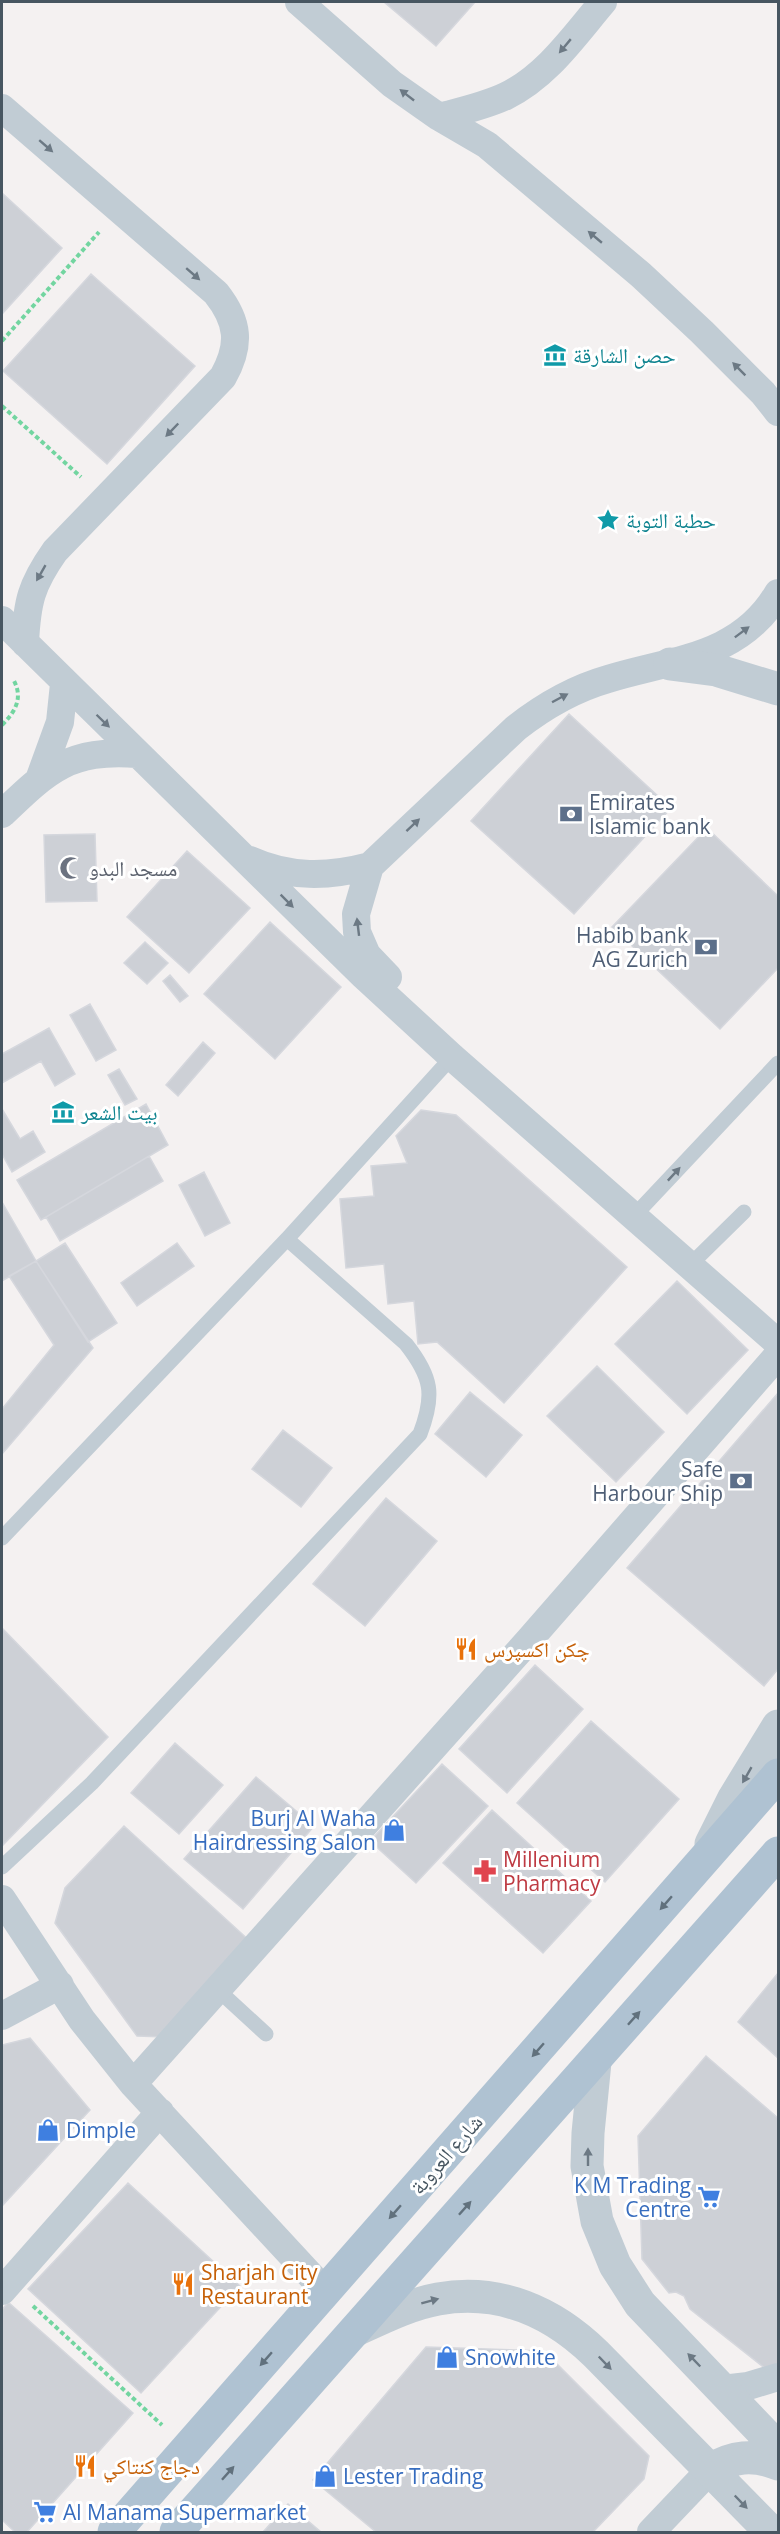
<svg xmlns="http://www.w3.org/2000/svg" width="780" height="2534" viewBox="0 0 780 2534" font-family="'Open Sans','Noto Naskh Arabic',sans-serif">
	<rect width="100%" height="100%" fill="#f4f1f1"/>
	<path fill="#cdd0d6" stroke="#d5d7dd" stroke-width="1.5" d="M384,2H475L436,46Z
		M2,193L62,248L2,314Z
		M91,274L195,366L107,464L3,371Z
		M569,714L671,808L574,914L471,821Z
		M707,828L778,896V968L720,1029L612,927Z
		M95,834L97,901L46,902L44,835Z
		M187,851L250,908L189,973L127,917Z
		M270,922L341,987L275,1059L204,994Z
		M145,942L168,963L147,984L124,963Z
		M170,975L188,996L180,1002L163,981Z
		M90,1004L116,1050L96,1061L70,1015Z
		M49,1028L75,1074L55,1086L41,1061L2,1083V1054Z
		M203,1042L215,1053L178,1096L166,1085Z
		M119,1069L137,1099L125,1105L108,1075Z
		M146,1104L168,1145L41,1220L17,1180Z
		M2,1109L20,1139L33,1131L45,1152L12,1172L2,1154Z
		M421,1110L456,1115L627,1267L504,1403L437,1342L418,1344L414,1301L388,1304L384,1264L346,1268L340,1199L374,1196L371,1166L407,1163L396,1136Z
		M149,1156L163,1181L60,1241L46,1217Z
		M204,1172L230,1223L205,1236L179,1185Z
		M2,1202L36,1261L2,1281Z
		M65,1243L117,1323L88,1342L36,1261Z
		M177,1243L194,1266L137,1306L121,1283Z
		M36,1261L93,1348L2,1454V1409L54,1345L9,1276Z
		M677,1281L748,1350L687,1414L615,1344Z
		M597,1366L664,1432L616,1482L547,1416Z
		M470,1392L522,1435L486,1477L435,1434Z
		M778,1393V1669L764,1686L627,1568Z
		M283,1430L332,1468L301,1507L252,1469Z
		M386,1498L437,1541L365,1626L313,1584Z
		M2,1628L108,1737L3,1845L2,1843Z
		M535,1665L583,1709L507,1793L459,1749Z
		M591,1721L679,1799L605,1882L517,1803Z
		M175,1743L223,1785L179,1834L131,1793Z
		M442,1764L488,1806L416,1883L370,1841Z
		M256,1777L314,1826L243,1909L184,1859Z
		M492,1810L591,1901L543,1953L443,1863Z
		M124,1826L252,1943L165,2037L137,2036L55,1923L65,1888Z
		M778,1973V2058L738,2022Z
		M30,2038L90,2110L2,2206V2045Z
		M706,2056L778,2118V2367L766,2369L690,2309L684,2296L676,2292L669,2293L642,2259L638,2136Z
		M128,2183L240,2286L141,2393L28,2289Z
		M8,2302L133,2413L27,2532H15L2,2520V2310Z
		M426,2347L544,2351L649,2456L644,2479L593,2532H376L313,2480Z
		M288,2504L321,2532H263Z"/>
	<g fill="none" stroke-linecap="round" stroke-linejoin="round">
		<path stroke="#72d5a0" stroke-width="4" stroke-dasharray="4.5 3" stroke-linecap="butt" d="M2,341L99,232
			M2,406L81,477
			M2,725C15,712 24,698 13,679
			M33,2306L162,2425"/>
		<path stroke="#c1ccd4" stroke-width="15" d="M634,1216L778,1063
			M690,1265L744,1212
			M2,1538L287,1239L452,1057
			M2,1867L92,1783L420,1434C435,1395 432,1377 406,1344L287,1239
			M217,1989L266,2034"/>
		<path stroke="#c1ccd4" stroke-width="28" d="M299,2L392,84L439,117L487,145L641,275L702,332L763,393L778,412
			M2,108L216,293C239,322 241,345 223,377L55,551C31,585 27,602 25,643
			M439,117C462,111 485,106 506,96C547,76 574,36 603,2
			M2,620L364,976L452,1057L778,1343
			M40,777L60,722L64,684
			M2,814C48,770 69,749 137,754
			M250,860C290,878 328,877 370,866
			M388,977L367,955L357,932L356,914L370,866L516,728C544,706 573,689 608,679C673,659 740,658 778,593
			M2,1899L82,2020L133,2084L325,2291
			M2,2016L60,1985
			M133,2084L530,1639L778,1355
			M2,2291L160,2112
			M722,2389L748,2386L778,2377
			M651,2532L710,2470"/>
		<path stroke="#c1ccd4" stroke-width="33" d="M670,664L716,670L778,689
			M711,1844L734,1798L778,1726
			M595,2062L588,2133L587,2166L597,2221L615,2265L640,2304L778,2448
			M356,2330C382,2318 410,2304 438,2299C500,2288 553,2312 596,2354L771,2532
			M710,2470C733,2456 753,2454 778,2464"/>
		<path stroke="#afc2d2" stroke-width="33" d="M114,2532L778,1775
			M176,2532L778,1853"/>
	</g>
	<defs><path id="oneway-solid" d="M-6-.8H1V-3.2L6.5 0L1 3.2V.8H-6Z" transform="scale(1.5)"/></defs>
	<g fill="#6c7984">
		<use href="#oneway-solid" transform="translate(565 46) rotate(130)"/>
		<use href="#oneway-solid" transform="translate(407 95) rotate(-142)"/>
		<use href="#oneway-solid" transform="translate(46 146) rotate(41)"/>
		<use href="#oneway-solid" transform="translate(595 237) rotate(-140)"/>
		<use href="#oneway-solid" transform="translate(193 274) rotate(41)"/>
		<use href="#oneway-solid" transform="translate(739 369) rotate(-135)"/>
		<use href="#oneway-solid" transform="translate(172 430) rotate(134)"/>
		<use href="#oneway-solid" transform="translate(41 573) rotate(120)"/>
		<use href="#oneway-solid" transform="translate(742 632) rotate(-37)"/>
		<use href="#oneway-solid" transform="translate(560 698) rotate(-28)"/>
		<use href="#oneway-solid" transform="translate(103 721) rotate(44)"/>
		<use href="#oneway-solid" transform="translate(413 825) rotate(-43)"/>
		<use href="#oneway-solid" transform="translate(287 901) rotate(45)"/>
		<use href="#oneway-solid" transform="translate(358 927) rotate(-97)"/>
		<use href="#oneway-solid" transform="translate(674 1174) rotate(-47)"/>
		<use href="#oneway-solid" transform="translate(747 1775) rotate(120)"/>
		<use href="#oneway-solid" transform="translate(588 2157) rotate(-90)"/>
		<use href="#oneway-solid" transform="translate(430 2301) rotate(-15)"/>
		<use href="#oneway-solid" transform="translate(694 2360) rotate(-134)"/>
		<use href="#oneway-solid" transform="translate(605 2363) rotate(46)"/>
		<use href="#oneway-solid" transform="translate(741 2502) rotate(46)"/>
	</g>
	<g fill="#61717d">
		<use href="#oneway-solid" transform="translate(666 1903) rotate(131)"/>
		<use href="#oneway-solid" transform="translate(634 2018) rotate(-48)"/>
		<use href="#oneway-solid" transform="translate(538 2050) rotate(131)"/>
		<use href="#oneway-solid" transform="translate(465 2208) rotate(-48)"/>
		<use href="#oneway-solid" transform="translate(395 2212) rotate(131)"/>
		<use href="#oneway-solid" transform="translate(266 2359) rotate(131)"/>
		<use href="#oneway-solid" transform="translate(228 2473) rotate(-48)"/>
	</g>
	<defs>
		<g id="museum-bare" transform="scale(1.8)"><path d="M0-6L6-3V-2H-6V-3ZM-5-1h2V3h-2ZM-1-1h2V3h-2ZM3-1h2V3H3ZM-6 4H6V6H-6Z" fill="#0f9aa8" stroke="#fff" stroke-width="2.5" paint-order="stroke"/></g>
		<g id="sight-bare" transform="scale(1.8)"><path d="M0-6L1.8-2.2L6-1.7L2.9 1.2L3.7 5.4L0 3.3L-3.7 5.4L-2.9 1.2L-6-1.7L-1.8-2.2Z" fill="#0f9aa8" stroke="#fff" stroke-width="2.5" paint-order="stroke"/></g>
		<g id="bank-bare" transform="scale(1.8)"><path d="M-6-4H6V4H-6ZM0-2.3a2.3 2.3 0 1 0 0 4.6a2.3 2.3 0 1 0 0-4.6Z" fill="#5c6f8a" stroke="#fff" stroke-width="2.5" paint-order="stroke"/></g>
		<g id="mosque-bare" transform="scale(1.8)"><path d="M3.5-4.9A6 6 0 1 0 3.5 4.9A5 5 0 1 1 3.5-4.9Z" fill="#6b7280" stroke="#fff" stroke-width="2.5" paint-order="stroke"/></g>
		<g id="restaurant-bare" transform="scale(1.8)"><path d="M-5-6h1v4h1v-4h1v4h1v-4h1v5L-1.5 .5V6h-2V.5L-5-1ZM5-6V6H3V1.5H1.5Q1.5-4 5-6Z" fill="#e8710a" stroke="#fff" stroke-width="2.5" paint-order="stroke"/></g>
		<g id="shop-bare" transform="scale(1.8)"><path d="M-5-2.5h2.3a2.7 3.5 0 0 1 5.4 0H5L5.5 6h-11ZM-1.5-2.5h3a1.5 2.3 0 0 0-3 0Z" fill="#3f7fe0" stroke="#fff" stroke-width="2.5" paint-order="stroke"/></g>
		<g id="pharmacy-bare" transform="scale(1.8)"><path d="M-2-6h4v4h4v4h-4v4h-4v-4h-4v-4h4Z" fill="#e0444e" stroke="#fff" stroke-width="2.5" paint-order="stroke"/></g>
		<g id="supermarket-bare" transform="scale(1.8)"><path d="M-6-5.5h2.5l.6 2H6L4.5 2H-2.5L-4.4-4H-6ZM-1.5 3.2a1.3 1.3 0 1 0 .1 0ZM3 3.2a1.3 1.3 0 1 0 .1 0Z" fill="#3f7fe0" stroke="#fff" stroke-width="2.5" paint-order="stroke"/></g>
	</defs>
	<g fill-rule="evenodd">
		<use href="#museum-bare" x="555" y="355"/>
		<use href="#sight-bare" x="608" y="520"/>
		<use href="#bank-bare" x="571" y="814"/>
		<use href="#mosque-bare" x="71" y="868"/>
		<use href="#bank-bare" x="706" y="947"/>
		<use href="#museum-bare" x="63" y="1112"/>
		<use href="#bank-bare" x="741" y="1481"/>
		<use href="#restaurant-bare" x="466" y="1649"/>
		<use href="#shop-bare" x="394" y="1830"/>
		<use href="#pharmacy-bare" x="485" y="1871"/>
		<use href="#shop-bare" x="48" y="2130"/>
		<use href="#supermarket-bare" x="709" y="2197"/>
		<use href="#restaurant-bare" x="183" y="2284"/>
		<use href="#shop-bare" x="447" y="2357"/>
		<use href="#restaurant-bare" x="85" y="2466"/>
		<use href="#shop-bare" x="325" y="2476"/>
		<use href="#supermarket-bare" x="45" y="2512"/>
	</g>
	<g text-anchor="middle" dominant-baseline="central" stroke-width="6" stroke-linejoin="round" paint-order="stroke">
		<g font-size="21" fill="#0d838f" stroke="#fff" text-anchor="start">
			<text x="573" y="355">حصن الشارقة</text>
			<text x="626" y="520">حطبة التوبة</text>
			<text x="81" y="1112">بيت الشعر</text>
		</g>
		<g font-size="21" fill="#4e5e75" stroke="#fff" text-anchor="end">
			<text x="589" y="802" text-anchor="start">Emirates<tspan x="589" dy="24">Islamic bank</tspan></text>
			<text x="688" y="935">Habib bank<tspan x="688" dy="24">AG Zurich</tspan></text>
			<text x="723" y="1469">Safe<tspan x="723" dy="24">Harbour Ship</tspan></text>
		</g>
		<g font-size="21" fill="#5b616d" stroke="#fff" text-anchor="start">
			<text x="89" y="868">مسجد البدو</text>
		</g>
		<g font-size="21" fill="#c56008" stroke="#fff" text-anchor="start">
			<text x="484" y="1649">چکن اکسپرس</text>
			<text x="201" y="2272">Sharjah City<tspan x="201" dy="24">Restaurant</tspan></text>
			<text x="103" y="2466">دجاج كنتاكي</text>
		</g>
		<g font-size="21" fill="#366cbe" stroke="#fff" text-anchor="start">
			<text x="376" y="1818" text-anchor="end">Burj Al Waha<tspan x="376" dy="24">Hairdressing Salon</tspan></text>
			<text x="66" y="2130">Dimple</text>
			<text x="691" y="2185" text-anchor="end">K M Trading<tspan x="691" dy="24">Centre</tspan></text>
			<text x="465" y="2357">Snowhite</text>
			<text x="343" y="2476">Lester Trading</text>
			<text x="63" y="2512">Al Manama Supermarket</text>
		</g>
		<g font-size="21" fill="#be3a42" stroke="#fff" text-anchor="start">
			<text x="503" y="1859">Millenium<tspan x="503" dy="24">Pharmacy</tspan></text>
		</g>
		<g font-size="21" fill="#475661" stroke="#fff">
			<text transform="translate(446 2154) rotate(-49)">شارع العروبة</text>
		</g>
	</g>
	<rect width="780" height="2534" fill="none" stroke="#475661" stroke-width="6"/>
</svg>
